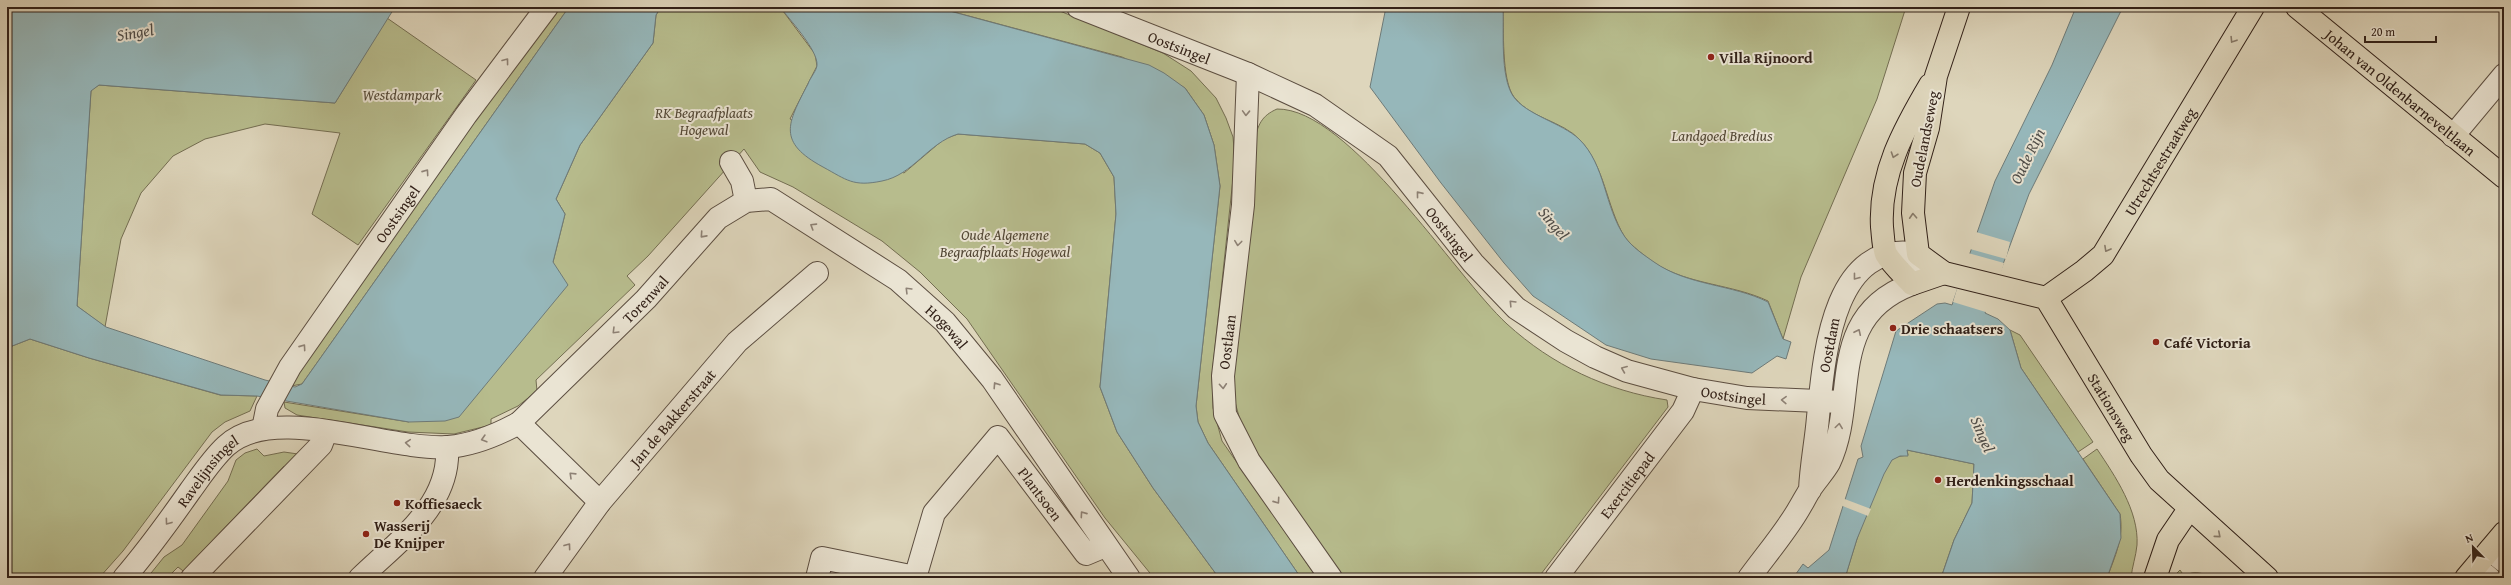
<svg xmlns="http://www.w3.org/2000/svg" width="2511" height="585" viewBox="0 0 2511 585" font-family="'Gentium Book Plus',serif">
	<rect width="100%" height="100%" fill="#ded6bc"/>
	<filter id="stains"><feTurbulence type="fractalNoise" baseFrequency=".005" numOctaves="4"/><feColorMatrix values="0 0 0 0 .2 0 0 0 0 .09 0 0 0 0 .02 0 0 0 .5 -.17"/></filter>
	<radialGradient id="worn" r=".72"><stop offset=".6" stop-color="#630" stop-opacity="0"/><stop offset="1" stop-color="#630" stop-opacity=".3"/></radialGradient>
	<path fill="#b7bc8d" stroke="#746e52" d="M7,7H60L7,9Z
		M553,7H569L302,384L291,386L337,312Z
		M661,7H780L815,54L817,66L790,119L904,173L944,139L958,134L1085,144L1100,153L1114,177L1116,214L1100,387L1117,432L1153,488L1219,578H1154L1105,518L967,319L920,272L882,241L793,187L760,172L744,149L648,256L627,276L635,285L536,380L537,391L518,406L491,419V425L454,434L408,432L297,415L285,408L284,402L409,422L553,262L565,214L556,199L580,145L653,43L656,15Z
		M935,7H1050L1163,53L1191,71L1216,98L1226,118L1233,137L1235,160L1212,375L1213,408L1222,441L1317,578H1301L1208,443L1198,422L1196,406L1220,186L1214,145L1204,115L1185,88L1122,57Z
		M1503,7H1906L1877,99L1801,277L1783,339L1768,301C1732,284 1690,285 1656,264C1646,257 1631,246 1624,236C1606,205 1605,167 1580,140C1563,121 1529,118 1514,97C1501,80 1504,28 1503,7Z
		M387,18L476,80L358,245L312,214L340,133L265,124L205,139L173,156L141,193L121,239L105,327L77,306L91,90L99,85L335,103Z
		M1277,109C1349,108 1455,276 1507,324C1552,365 1607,391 1667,400L1668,407L1538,578H1343L1257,454L1240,420L1235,402L1234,377L1254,142C1258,125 1261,116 1277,109Z
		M2010,330L2020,335L2093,442L2078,452L2021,368Z
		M30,339L89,358L220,395L257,396L250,411L225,422L212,432L123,551L99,578H7V348Z
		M257,449L264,456L284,452L298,454L290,471L284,466L187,567V574L178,567L167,578H147L164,557L182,545L228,481L236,460L245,453Z
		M2097,449C2115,476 2139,511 2137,545C2136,556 2132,567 2131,578H2107C2115,556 2124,538 2120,514L2083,459Z
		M1907,450L1974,464L1972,503L1954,540L1941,578H1845C1854,548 1872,485 1891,461C1895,456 1902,456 1908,455Z
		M2180,570L2184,576C2195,569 2206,575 2218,578H2172Z"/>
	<path fill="#96b7ba" stroke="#6e7b79" d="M60,7H395L335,103L99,85L91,91L77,306L106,327L265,380L295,387L302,384L569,7H661L656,15L653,43L580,145L556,199L565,214L553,262L568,285L459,417L445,421L409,422L257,396L221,395L89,358L30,339L7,348V9Z
		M780,7H935L1149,65L1164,73L1185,88L1204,115L1214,145L1220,186L1196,406L1198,422L1208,443L1301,578H1219L1153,488L1117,432L1100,387L1116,214L1114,177L1100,153L1085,144L958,134C928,143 913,175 882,181C853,187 847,180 823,167C777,142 787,124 808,84C810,78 817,70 817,65C818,50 789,19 780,7Z
		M1386,7H1503C1504,31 1500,76 1513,96C1526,115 1562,123 1579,139C1606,165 1604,207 1625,237C1632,247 1644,255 1654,262C1688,286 1732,284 1768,302L1783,339L1791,342L1786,359L1777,356L1752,373L1651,359L1606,345L1533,296L1504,263L1441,183L1370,87Z
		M2076,7H2123L2029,194L1985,313L1998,319L2010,330L2021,368L2120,514L2121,538L2107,578H1941L1954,540L1972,503L1974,464L1907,450L1908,456H1900L1892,460L1884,474L1857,539L1845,578H1793L1803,564L1808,568L1829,550L1858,459L1863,457L1861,446L1896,331L1937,304L1945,303L1952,305L1995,181L2052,65Z"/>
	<path fill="#ded6bc" d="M1976,232L2010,242L2006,259L1970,249Z
		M1968,253L2004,263L1989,313L1953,302Z
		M1842,498L1871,509L1868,516L1840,505Z"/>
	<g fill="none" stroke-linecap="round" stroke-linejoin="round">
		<g stroke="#5c4e41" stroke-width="24">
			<g id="minor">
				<path id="s1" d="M1078,7L1248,74L1315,105L1388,156L1473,263L1516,308L1566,341L1595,357L1627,371L1693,389L1747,398L1842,402"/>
				<path d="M1248,74L1243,205L1223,376L1225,414L1249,461L1331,578"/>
				<path d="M2453,136L2504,75"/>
				<path d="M731,162L742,181L746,201"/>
				<path d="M519,423L600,502"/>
				<path id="s2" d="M263,429L267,409L290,367L466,115L547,7"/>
				<path d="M2490,550L2504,561"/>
				<path d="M2476,567L2489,578"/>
				<path id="s3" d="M124,578C148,550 169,521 190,491C201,476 212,459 226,446C273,402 387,451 448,447C474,445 497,435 519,423L646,299L718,218L746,201L771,199L898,280L945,322L992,379L1129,578"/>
				<path d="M192,578L321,445L326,432"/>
				<path d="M360,578C398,541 451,505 447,447"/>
				<path id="s4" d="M545,578L600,502L737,342L817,273"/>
				<path d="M817,578L822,558L915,577"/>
				<path id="s5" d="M915,578L934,513L998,437L1086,554L1105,546"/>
				<path id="s6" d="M1556,578L1683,411L1693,389"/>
				<path d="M1749,578C1765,556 1783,535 1797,512C1802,504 1806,496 1811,488C1816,480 1824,472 1829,463C1859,400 1824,317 1912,284L1918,254C1832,238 1824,358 1818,417C1816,442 1811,465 1810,490"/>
			</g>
		</g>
		<g stroke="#312018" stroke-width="24">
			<g id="major">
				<path id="s7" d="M1959,7L1936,76L1928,128L1915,173L1913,213L1918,254L1944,273L2046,298L2141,455L2159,480L2267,578"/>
				<path id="s8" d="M2297,7L2504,177"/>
				<path d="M1930,85C1904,129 1879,174 1882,227C1883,235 1883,246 1886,254C1892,264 1904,275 1912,284L1944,273"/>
				<path id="s9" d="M2046,298L2084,271L2103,255L2253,7"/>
				<path d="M2155,578L2168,540L2189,509"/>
				<path d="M2466,578L2504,533"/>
			</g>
		</g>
		<use href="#minor" stroke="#eae4d3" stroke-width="22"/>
		<use href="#major" stroke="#ded6bc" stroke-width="22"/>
	</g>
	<defs><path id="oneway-chevron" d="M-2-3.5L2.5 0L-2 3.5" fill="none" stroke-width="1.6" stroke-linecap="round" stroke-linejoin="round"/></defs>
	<g stroke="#887b6a">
		<use href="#oneway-chevron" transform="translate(2233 40) rotate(122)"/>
		<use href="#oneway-chevron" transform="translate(1894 155) rotate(109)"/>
		<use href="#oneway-chevron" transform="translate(1913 216) rotate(-93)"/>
		<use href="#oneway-chevron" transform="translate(2107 249) rotate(119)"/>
		<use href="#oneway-chevron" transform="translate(2218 535) rotate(41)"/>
	</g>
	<g stroke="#8e8276">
		<use href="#oneway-chevron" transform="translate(506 61) rotate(-53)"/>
		<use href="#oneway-chevron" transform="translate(1246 113) rotate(92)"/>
		<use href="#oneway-chevron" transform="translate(426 172) rotate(-55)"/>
		<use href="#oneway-chevron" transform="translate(1419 194) rotate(-129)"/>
		<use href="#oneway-chevron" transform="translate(813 226) rotate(-148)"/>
		<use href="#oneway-chevron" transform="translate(703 235) rotate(132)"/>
		<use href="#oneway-chevron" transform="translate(1238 243) rotate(97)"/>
		<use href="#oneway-chevron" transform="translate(1856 277) rotate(128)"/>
		<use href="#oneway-chevron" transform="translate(908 290) rotate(-135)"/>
		<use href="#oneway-chevron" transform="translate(1512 303) rotate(-134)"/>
		<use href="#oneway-chevron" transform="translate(615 331) rotate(135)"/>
		<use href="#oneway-chevron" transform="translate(1858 332) rotate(-65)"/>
		<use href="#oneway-chevron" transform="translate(303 347) rotate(-55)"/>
		<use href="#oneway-chevron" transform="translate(1624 369) rotate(-158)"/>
		<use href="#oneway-chevron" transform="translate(996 385) rotate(-123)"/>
		<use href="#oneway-chevron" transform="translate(1223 386) rotate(86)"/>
		<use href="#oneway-chevron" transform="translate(1784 400) rotate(-178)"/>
		<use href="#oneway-chevron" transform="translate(1839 426) rotate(-82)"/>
		<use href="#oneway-chevron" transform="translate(484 439) rotate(164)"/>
		<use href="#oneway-chevron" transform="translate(408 443) rotate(-175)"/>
		<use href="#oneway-chevron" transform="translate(572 475) rotate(-136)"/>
		<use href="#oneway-chevron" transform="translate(1277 501) rotate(55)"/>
		<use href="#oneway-chevron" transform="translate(1083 514) rotate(-125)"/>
		<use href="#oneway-chevron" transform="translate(168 522) rotate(126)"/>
		<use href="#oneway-chevron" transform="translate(568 546) rotate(-54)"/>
	</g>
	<g fill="#8f2418" stroke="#eae4d3" stroke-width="1.5">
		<circle cx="1711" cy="57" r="4"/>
		<circle cx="1893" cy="328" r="4"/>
		<circle cx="2156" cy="342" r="4"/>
		<circle cx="1938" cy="480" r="4"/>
		<circle cx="397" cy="503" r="4"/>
		<circle cx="366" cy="534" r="4"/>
	</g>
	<g text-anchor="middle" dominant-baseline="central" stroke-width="4" stroke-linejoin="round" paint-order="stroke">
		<g font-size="15" fill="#312018" stroke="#eae4d3">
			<text stroke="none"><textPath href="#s1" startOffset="109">Oostsingel</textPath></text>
			<text stroke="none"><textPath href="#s8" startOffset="134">Johan van Oldenbarneveltlaan</textPath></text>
			<text transform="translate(1924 139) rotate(-79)">Oudelandseweg</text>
			<text stroke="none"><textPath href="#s9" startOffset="181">Utrechtsestraatweg</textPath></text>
			<text stroke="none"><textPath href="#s2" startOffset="255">Oostsingel</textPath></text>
			<text stroke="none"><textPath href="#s1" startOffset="445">Oostsingel</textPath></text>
			<text stroke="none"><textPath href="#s3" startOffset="647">Torenwal</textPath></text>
			<text stroke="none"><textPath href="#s3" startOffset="1032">Hogewal</textPath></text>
			<text transform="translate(1227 342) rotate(-83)">Oostlaan</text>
			<text transform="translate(1829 345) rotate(-79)">Oostdam</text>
			<text stroke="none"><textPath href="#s1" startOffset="782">Oostsingel</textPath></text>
			<text stroke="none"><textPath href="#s7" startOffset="518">Stationsweg</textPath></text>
			<text stroke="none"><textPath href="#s4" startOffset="205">Jan de Bakkerstraat</textPath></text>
			<text stroke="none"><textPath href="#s3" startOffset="136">Ravelijnsingel</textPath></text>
			<text stroke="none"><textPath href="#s6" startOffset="117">Exercitiepad</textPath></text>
			<text stroke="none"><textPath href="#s5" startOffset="238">Plantsoen</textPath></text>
		</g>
		<g font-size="15" font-weight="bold" fill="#312018" stroke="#eae4d3" text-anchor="start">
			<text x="1719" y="57">Villa Rijnoord</text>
			<text x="1901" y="328">Drie schaatsers</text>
			<text x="2164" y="342">Café Victoria</text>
			<text x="1946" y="480">Herdenkingsschaal</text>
			<text x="405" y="503">Koffiesaeck</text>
			<text x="374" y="525">Wasserij<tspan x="374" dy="17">De Knijper</tspan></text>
		</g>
		<g font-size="15" font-style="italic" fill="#524735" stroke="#eae4d3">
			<text x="402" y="94">Westdampark</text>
			<text x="704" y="112">RK Begraafplaats<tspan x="704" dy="17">Hogewal</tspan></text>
			<text x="1722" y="135">Landgoed Bredius</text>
			<text x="1005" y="234">Oude Algemene<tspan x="1005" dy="17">Begraafplaats Hogewal</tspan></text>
		</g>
		<g font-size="16" font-style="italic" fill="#4f4d49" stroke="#eae4d3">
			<text transform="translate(135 32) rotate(-10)">Singel</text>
			<text transform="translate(2027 156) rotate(-64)">Oude Rijn</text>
			<text transform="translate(1554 223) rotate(50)">Singel</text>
			<text transform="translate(1983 434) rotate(67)">Singel</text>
		</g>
	</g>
	<rect width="2511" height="585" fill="none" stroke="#ded6bc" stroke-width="24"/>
	<rect x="8" y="8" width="2495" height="569" fill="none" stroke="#312018" stroke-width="2"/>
	<rect x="12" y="12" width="2487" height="561" fill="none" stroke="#312018"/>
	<g transform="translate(2473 547) rotate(337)" stroke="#eae4d3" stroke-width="3" paint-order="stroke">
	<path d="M0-3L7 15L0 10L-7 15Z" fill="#312018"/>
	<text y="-6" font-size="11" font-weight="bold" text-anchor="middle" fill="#312018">N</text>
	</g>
	<path d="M2365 36v6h71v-6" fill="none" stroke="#312018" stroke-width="2"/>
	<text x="2371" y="36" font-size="12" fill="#312018" stroke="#eae4d3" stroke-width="3" paint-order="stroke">20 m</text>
	<rect width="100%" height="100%" filter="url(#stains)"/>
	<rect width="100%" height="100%" fill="url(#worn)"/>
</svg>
